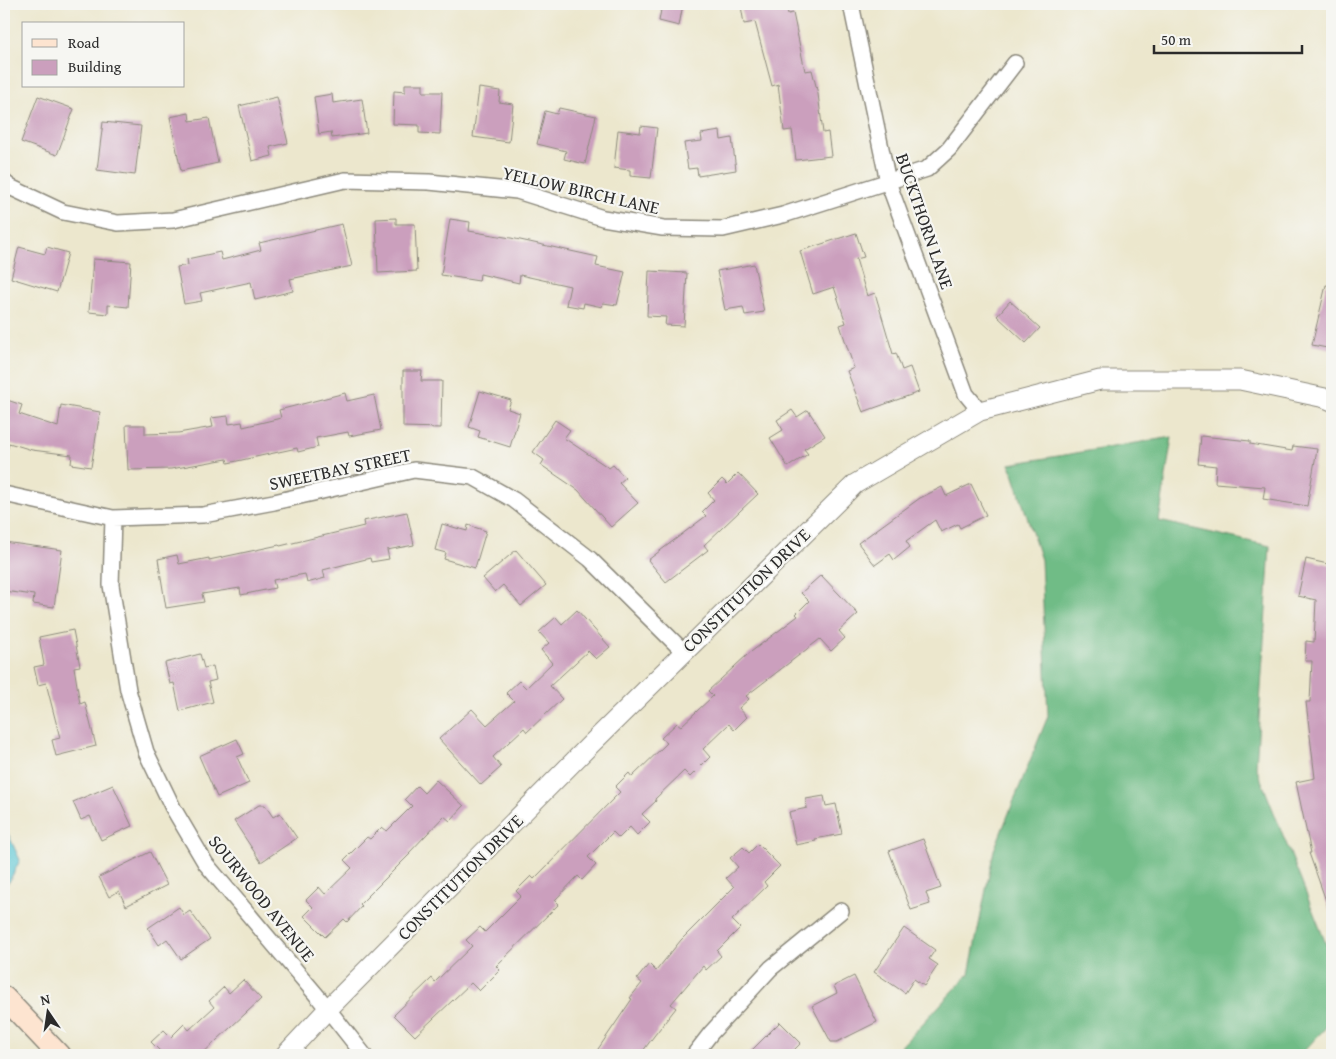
<svg xmlns="http://www.w3.org/2000/svg" width="1336" height="1059" viewBox="0 0 1336 1059" font-family="'Gentium Book Plus',serif">
	<rect width="100%" height="100%" fill="#f6f6f2"/>
	<filter id="ink" filterUnits="userSpaceOnUse"><feTurbulence type="fractalNoise" baseFrequency=".02" numOctaves="2"/><feDisplacementMap in="SourceGraphic" scale="10" xChannelSelector="R" yChannelSelector="G"/><feConvolveMatrix kernelMatrix="1 2 1 2 8 2 1 2 1" color-interpolation-filters="sRGB"/></filter>
	<filter id="wash" filterUnits="userSpaceOnUse"><feTurbulence type="fractalNoise" baseFrequency=".0096" numOctaves="4" result="noise"/><feDisplacementMap in="SourceGraphic" scale="20" xChannelSelector="R" yChannelSelector="G"/><feGaussianBlur stdDeviation="1.12" result="paint"/><feColorMatrix in="noise" values="0 0 0 0 0 0 0 0 0 0 0 0 0 0 0 0 0 1.4 0 .05"/><feComposite in="paint" operator="in"/></filter>
	<g filter="url(#wash)">
		<rect width="100%" height="100%" fill="#ece7cd"/>
		<path fill="#6fbc86" stroke="#4d7458" d="M1172,437L1159,521L1270,546L1256,767L1332,959V1021L1300,1055H893L969,974L994,850L1048,716L1041,560L1010,464Z"/>
		<path fill="#5bc7d4" stroke="#437980" d="M4,825L20,860L9,882H4Z"/>
		<g id="blocks">
			<path fill="#cb9fbd" d="M662,4H683L679,26L659,21Z
				M751,4H786L788,14L793,13L805,71L812,70L818,94L823,133L828,132L831,156L796,160L792,130L784,131L778,84L772,86L755,22L744,24L741,6Z
				M405,84H423V92H442L440,134L419,133V125L393,124L394,91L405,92Z
				M479,88L500,91L499,102L513,104L509,142L473,137Z
				M332,94L333,103L362,99L367,133L332,138L331,132L319,134L314,97Z
				M38,96L74,109L57,155L21,142Z
				M277,97L288,143L270,147L272,156L252,161L239,106Z
				M559,108L596,116L585,164L564,159L566,151L537,144L545,111L557,114Z
				M189,113L190,121L209,118L218,163L181,171L170,117Z
				M103,122L141,126L135,175L97,170Z
				M641,126L657,128L651,178L630,176V170L614,168L618,130L640,133Z
				M720,131L721,140L732,138L736,170L698,176L697,168L688,169L684,143L702,141L701,134Z
				M396,218V224H415L417,271L378,273L376,219Z
				M450,219L470,222L469,231L511,238L598,257L596,266L625,272L617,305L603,303L602,307L584,303L583,308L566,305L570,286L520,275L519,283L480,274L479,281L441,275Z
				M342,224L352,266L290,279L293,291L255,300L251,282L200,293L202,301L184,304L177,267L188,265L187,259L220,252L222,260L261,250L259,243Z
				M856,233L864,257L856,259L867,296L875,293L893,354L896,353L902,370L910,367L919,392L863,412L847,371L854,368L840,325L846,323L834,287L813,294L800,251Z
				M19,247L45,254L47,247L68,253L57,292L11,278Z
				M93,259L131,262L128,307L108,305V314L89,312Z
				M754,264L764,312L745,315L743,307L725,310L717,271Z
				M649,271L687,273L684,326L665,325L666,317L647,316Z
				M1326,285L1332,286V349L1312,345Z
				M1010,301L1040,328L1026,343L997,316Z
				M403,371H422L421,381H442L441,428L403,427Z
				M480,391L511,400L508,409L520,413L510,447L478,437L480,431L469,427Z
				M345,393L347,401L374,395L381,430L349,436L348,432L316,438L318,447L298,452L297,448L228,463L227,459L171,469L128,470L126,425H145V434L178,433L213,427L211,418L228,416L229,424L242,422L243,427L281,418L279,410Z
				M4,399L22,405L19,414L58,427L61,405L100,412L91,467L71,464L72,455L32,450L9,443L7,451L4,450Z
				M792,410L797,417L808,410L825,436L804,449L808,454L788,467L770,438L783,430L777,420Z
				M555,420L570,430L564,438L609,468L613,465L625,478L619,483L638,503L611,527L578,490L541,465L544,460L533,452Z
				M1201,436L1250,441V444L1292,451L1293,446L1317,449L1307,506L1263,499L1265,487L1215,483L1216,466L1198,464Z
				M738,473L758,494L704,545L708,550L666,582L648,560L706,516L702,512L714,500L708,493L722,479L727,484Z
				M971,484L986,515L960,528L958,524L941,532L935,520L906,541L910,547L894,560L890,554L875,565L858,543L920,498L942,487L946,496Z
				M407,512L414,545L387,550L389,559L371,562L370,558L323,570L325,578L307,583L305,574L273,580L275,588L241,595L240,588L202,594L204,602L166,608L158,559L177,555L179,564L209,558V560L279,545L280,546L364,526L363,521Z
				M442,524L467,531L468,525L486,531L475,568L444,559L446,553L435,550Z
				M4,542L62,550L54,607L33,604L34,595L4,591Z
				M516,550L546,585L521,606L503,585L495,592L483,578Z
				M1306,559L1332,565V912H1330L1309,853H1311L1296,782L1315,778L1306,702H1310L1312,661H1305L1306,641L1314,642L1316,600L1298,596Z
				M821,575L858,614L839,631L845,638L831,651L820,639L746,696L749,699L739,708L747,717L734,730L729,724L703,749L710,757L690,777L684,771L655,799L656,801L642,814L650,822L637,835L630,827L619,838L613,832L588,857L596,865L582,880L578,876L555,900L559,904L496,966L500,970L479,991L471,983L415,1036L394,1015L432,978L435,982L472,946L466,940L480,927L485,932L521,896L516,891L531,876L534,879L620,792L615,787L629,773L632,777L667,743L661,738L677,723L681,726L713,696L708,691L747,655L798,616L796,614L809,601L801,593Z
				M577,610L610,647L596,659L588,651L550,686L562,699L527,732L524,728L493,757L501,767L481,785L439,739L472,709L487,725L514,701L506,693L519,681L526,688L552,663L541,650L549,643L539,632L556,617L562,624Z
				M73,630L80,666L74,667L80,704L85,702L96,746L56,756L52,740L60,738L46,683L38,685L34,667L44,665L39,637Z
				M200,654L204,668L213,666L216,680L208,682L213,702L180,711L174,683L170,684L165,663Z
				M237,739L244,754L237,757L249,783L217,797L199,756Z
				M436,780L464,806L450,821L444,816L409,853L410,854L360,904L362,906L347,922L344,919L325,937L304,916L313,907L306,900L319,887L325,894L352,868L344,860L367,837L370,839L382,827L387,831L412,806L405,799L417,786L424,793Z
				M113,785L132,826L101,840L90,816L81,820L73,802Z
				M824,796L826,806L836,804L842,834L815,839L816,841L796,845L789,812L807,808L806,799Z
				M259,805H265L273,817L280,813L297,838L261,862L234,821Z
				M923,839L941,888L926,893L930,904L911,910L889,851Z
				M758,844L780,866L764,882L767,886L732,920L740,928L717,951L721,956L706,970L703,966L671,1004L676,1008L654,1036L640,1055H594L632,999L630,998L642,983L637,979L649,964L656,971L681,940L734,887L726,878L738,867L730,858L743,847L749,853Z
				M150,852L167,885L126,906L119,891L109,897L99,877Z
				M179,907L184,915L190,911L210,939L181,959L167,939L159,945L148,928Z
				M904,928L935,950L929,959L938,965L924,986L914,979L905,993L874,972Z
				M854,976L877,1022L837,1042H831L812,1006L837,993L834,986Z
				M243,980L261,999L201,1055H164L151,1042L164,1030L171,1037L184,1024L189,1030L214,1007L209,1001L224,987L229,993Z
				M780,1022L801,1043L789,1055H747Z"/>
		</g>
	</g>
	<g filter="url(#ink)">
		<use href="#blocks" fill-opacity="0" stroke="#8c897c" stroke-width="1"/>
		<g fill="none" stroke-linecap="round" stroke-linejoin="round">
			<g stroke="#8c897c" stroke-width="18">
				<path id="minor" d="M851,4L888,182L966,394L980,411
					M4,182L10,187L63,212L118,223L173,220L345,180L429,182L517,191L603,218L663,228L723,229L783,215L927,169L949,149L1015,63
					M4,494L113,518L203,515L274,502L414,470L473,477L514,500L590,559L684,652
					M113,518L111,585L128,690L146,752L173,808L206,864L319,998L364,1055
					M694,1055L711,1033L771,968L841,911"/>
			</g>
			<g stroke="#8c897c" stroke-width="21">
				<path id="tertiary" d="M285,1055L328,1009L590,745L855,484L980,411L1100,380H1240L1325,398L1332,401"/>
			</g>
			<g stroke="#8c897c" stroke-width="24">
				<path id="secondary" d="M4,997L59,1055"/>
			</g>
			<use href="#minor" stroke="#fff" stroke-width="15"/>
			<use href="#tertiary" stroke="#fff" stroke-width="19"/>
			<use href="#secondary" stroke="#fde4d0" stroke-width="21"/>
		</g>
	</g>
	<g text-anchor="middle" dominant-baseline="central" stroke-width="4.5" stroke-linejoin="round" paint-order="stroke">
		<g font-size="18" fill="#2b2b2b" stroke="#f6f6f2">
			<text transform="translate(581 190) rotate(13)">YELLOW BIRCH LANE</text>
			<text transform="translate(925 221) rotate(71)">BUCKTHORN LANE</text>
			<text transform="translate(340 469) rotate(-12)">SWEETBAY STREET</text>
			<text transform="translate(746 590) rotate(-44)">CONSTITUTION DRIVE</text>
			<text transform="translate(460 877) rotate(-45)">CONSTITUTION DRIVE</text>
			<text transform="translate(262 898) rotate(51)">SOURWOOD AVENUE</text>
		</g>
	</g>
	<rect width="1336" height="1059" fill="none" stroke="#f6f6f2" stroke-width="20"/>
	<rect x="22" y="22" width="162" height="65" fill="#f6f6f2" stroke="#a5a5a2"/>
	<rect x="32" y="39" width="25" height="8" fill="#fde4d0" stroke="#a5a5a2"/>
	<text x="68" y="48" font-size="15" fill="#2b2b2b">Road</text>
	<rect x="32" y="60" width="25" height="15" fill="#cb9fbd" stroke="#a5a5a2"/>
	<text x="68" y="72" font-size="15" fill="#2b2b2b">Building</text>
	<g transform="translate(48 1012) rotate(347)" stroke="#f6f6f2" stroke-width="4" paint-order="stroke">
	<path d="M0-4L9 19L0 12L-9 19Z" fill="#2b2b2b"/>
	<text y="-8" font-size="14" font-weight="bold" text-anchor="middle" fill="#2b2b2b">N</text>
	</g>
	<path d="M1154 45v8h148v-8" fill="none" stroke="#2b2b2b" stroke-width="2.5"/>
	<text x="1161" y="45" font-size="15" fill="#2b2b2b" stroke="#f6f6f2" stroke-width="4" paint-order="stroke">50 m</text>
</svg>
